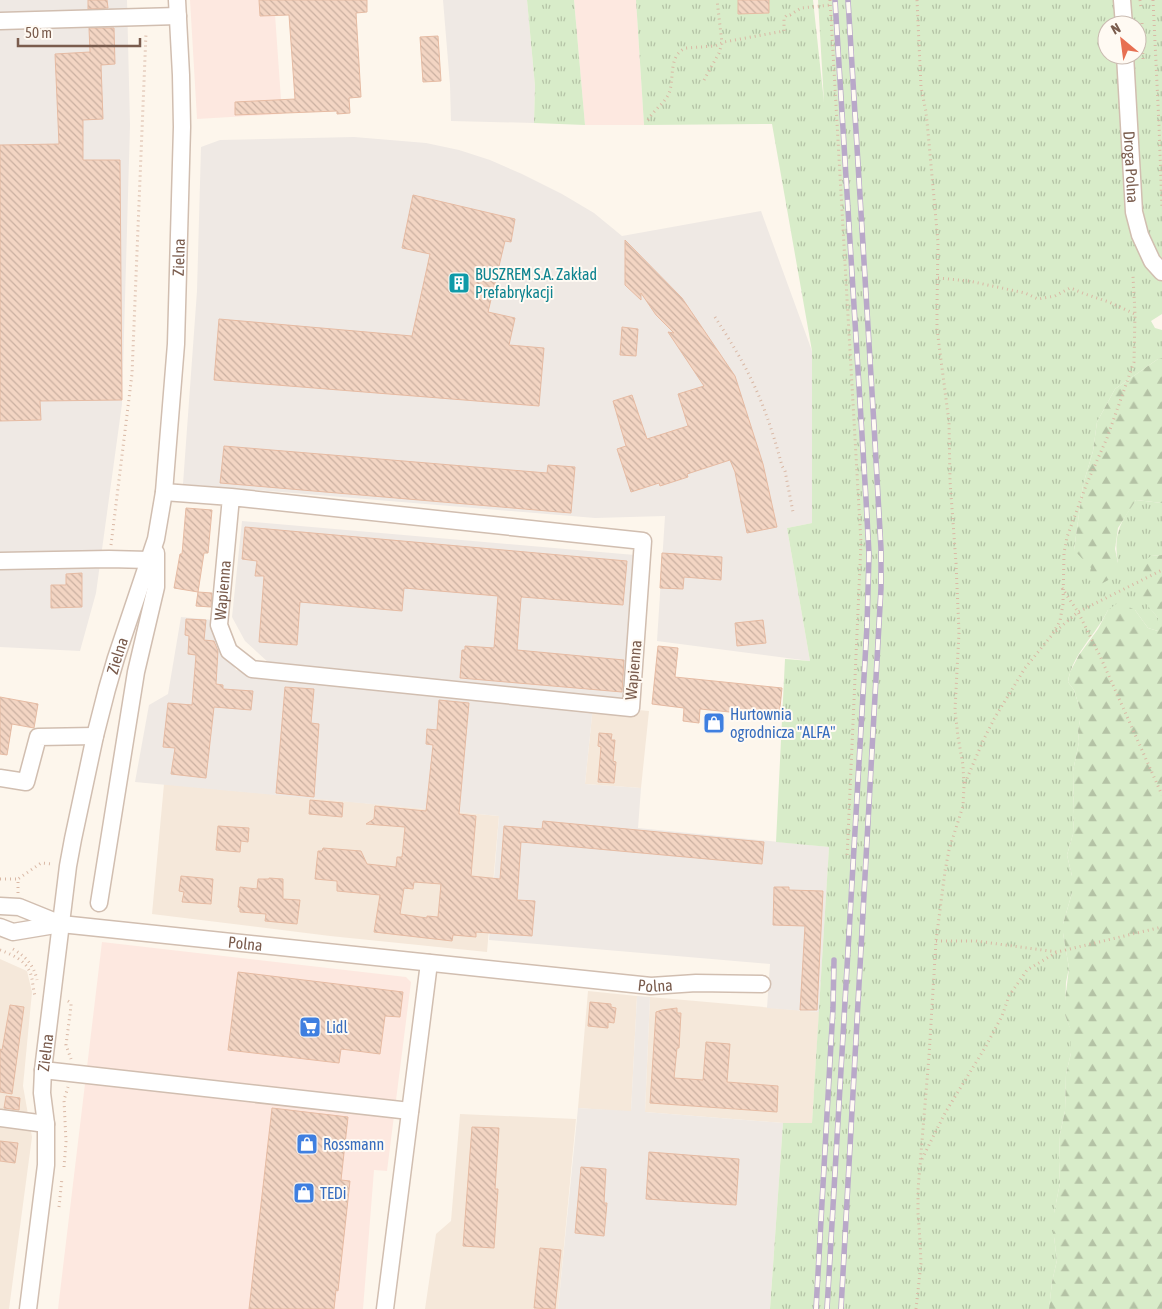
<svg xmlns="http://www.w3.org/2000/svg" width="1162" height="1309" viewBox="0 0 1162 1309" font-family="'Asap Condensed',sans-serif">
	<defs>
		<pattern id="grass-tufts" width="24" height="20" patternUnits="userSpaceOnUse" patternTransform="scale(1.25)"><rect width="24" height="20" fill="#d8ecc9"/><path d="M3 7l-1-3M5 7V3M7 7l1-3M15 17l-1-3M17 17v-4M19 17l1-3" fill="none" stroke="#b4c2a5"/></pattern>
		<pattern id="forest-firs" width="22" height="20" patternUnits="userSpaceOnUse" patternTransform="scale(1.25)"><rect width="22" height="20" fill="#d8ecc9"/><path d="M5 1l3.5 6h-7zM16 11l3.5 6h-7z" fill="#b4c2a5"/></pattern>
		<pattern id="building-back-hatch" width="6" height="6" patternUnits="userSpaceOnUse" patternTransform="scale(1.25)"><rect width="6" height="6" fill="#f3d5c3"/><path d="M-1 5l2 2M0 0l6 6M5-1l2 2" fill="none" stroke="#cab0a1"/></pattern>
	</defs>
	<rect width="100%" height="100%" fill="#fdf6ec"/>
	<path fill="#f5e8da" d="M593,706L649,711L641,788L585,784Z
		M164,784L499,816L487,952L330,936L152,914Z
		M0,959L27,971L32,992L23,1086L32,1137L9,1309H0Z
		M588,991L637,996L631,1112L578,1108Z
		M650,997L819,1012L812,1124L783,1123L645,1112Z
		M460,1114L576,1119L558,1309H425L436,1234L451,1221Z"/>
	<path fill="#fde8e0" d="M190,0H274L282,114L197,119Z
		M574,0H636L644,125H585Z
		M102,942L406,977L411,982L387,1171L374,1170L363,1309H58Z"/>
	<path fill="#efe9e4" d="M0,0H127L130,125L122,404L96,593L80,651L0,647Z
		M443,0H527L535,86L534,123L451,121L450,85Z
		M354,137L426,143L459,150L490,160L522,174L562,194L594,213L622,236L761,211L812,351V523L787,528L810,661L657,641L665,516L595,518L183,484L197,291L201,147L220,140Z
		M242,521L635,555L625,702L269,663L245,641L232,617Z
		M181,617L214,620L224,646L236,670L593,706L585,784L641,788L638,828L829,847L819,1012L767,1008L770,964L489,940L499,816L135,782L149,705L168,694Z
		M637,996L650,997L645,1112L783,1123L770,1309H558L578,1108L631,1111Z"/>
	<path fill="url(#grass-tufts)" fill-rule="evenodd" d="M527,0H574L585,125L534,123L535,86Z
		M636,0H813L824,102L818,0H1162V314L1151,321L1155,328L1162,330V358L1158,359L1115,389L1097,422L1093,451L1083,485L1074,550L1118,563C1113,534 1120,523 1136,500L1162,503V555L1151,556L1150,608L1158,618V631L1148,628L1135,610H1108C1096,635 1072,654 1068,682L1074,690L1080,709V720L1078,731L1079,742L1073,771L1074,815L1073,834L1067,855L1072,876V893L1063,924V933L1069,968L1066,982L1065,1015L1071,1030V1053L1066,1074L1065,1111L1060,1134L1059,1161L1060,1183L1054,1213V1237L1057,1260L1052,1282L1049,1309H770L783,1123H812L829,847L776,842L785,659L810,661L787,528L812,523V351L772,124L644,125ZM1107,25H1137V55H1107Z"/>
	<path fill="url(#forest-firs)" d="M1162,358V503L1136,500L1118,528L1115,549L1118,563L1112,578L1101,584L1088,580L1091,568L1074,550L1083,485L1093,451L1097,422L1115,389L1158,359Z
		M1162,555V1309H1049L1052,1282L1057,1260L1054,1237V1213L1060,1183L1059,1161L1060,1134L1065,1111L1066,1074L1071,1053V1031L1065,1015V1001L1069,968L1063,933V924L1072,893V876L1067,855L1073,834L1074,815L1073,771L1079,742L1078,731L1080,720V709L1074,690L1068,682L1070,672L1079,655L1098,629L1108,610L1119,602L1135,610L1148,628L1158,631V618L1136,592L1140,564L1151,556Z"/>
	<path fill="url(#building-back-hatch)" stroke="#e6bba3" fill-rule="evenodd" d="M88,0H107L108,8L88,9Z
		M259,0H367V12L356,13L361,97L349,98L350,113L337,114V111L235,115V102L295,99L289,15L260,16Z
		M738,0H769V13L738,14Z
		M89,28H114L115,64L101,65L103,119L83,120V160H120L122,400L40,401L41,420L0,421V145L59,144L55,54L90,52Z
		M438,36L441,81L423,82L420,37Z
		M413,195L515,219L511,242L505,241L488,312L515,318L509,345L544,348L539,406L214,380L219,319L412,336L430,254L402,248Z
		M625,240L682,298L735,376L763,464L777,527L747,533L735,472L730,460L687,474L688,477L660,486L659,483L631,492L617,449L626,446L613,401L632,395L647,439L688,426L678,394L704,386L668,332L674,333L656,315L641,293V300L625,285Z
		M622,327L638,329L636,356L620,355Z
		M224,446L547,473L548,465L575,467L571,513L220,483Z
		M186,508L212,510L208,553H204L198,592L174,588L180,554H182Z
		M245,527L627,561L623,605L522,597L521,598L517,650L624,660L622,692L460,678L462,650H465V646L494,648L498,596L404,588L402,611L300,602L297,645L259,642L264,576H255L257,561L242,559Z
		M662,553L722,557L721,580L684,577L683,589L660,588Z
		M82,573V607L51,608V585H66V574Z
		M198,592L212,593L211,607L196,606Z
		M186,619L206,620L204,640L214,641L218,651L216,684L223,685V689L253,691L251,710L214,707L206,778L171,774L175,748L163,747L168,703L192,705L196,655L188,654L189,636L185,635Z
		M763,620L766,643L737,646L735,623Z
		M658,646L678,648L675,677L782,688L779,717L700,709L699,723L683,721L684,708L652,704Z
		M285,687L314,689L311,723L319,724L314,797L276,793Z
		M0,697L38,704L34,728L12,724L7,755L0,754Z
		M439,700L469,703L459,814L476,816L471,876L500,879L504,826L542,829L543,821L764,842L762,864L521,842L517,900L535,901L532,936L476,932V937L453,935L452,941L374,932L380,895L337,891V881L315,879L318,851H322L323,848L361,851L367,864L396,867L397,857H402L405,827L366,824L374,819L375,806L426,811L433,745L426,744L427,729L437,730ZM414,882L441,884L438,917L427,916V918L400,914L404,888L413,889Z
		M599,733L612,734L611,740H615L613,761L616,762L614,783L598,782L601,747L598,746Z
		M310,800L343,803L342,817L309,814Z
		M218,826L249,828L248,842L241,841L240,852L216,850Z
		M181,876L213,879L211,904L182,902L184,892L179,891Z
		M269,878L283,879V899L300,900L297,924L265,921L266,914L240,912V908L238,907L240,887L257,889L258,879H269Z
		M774,887H789V890L823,891L817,1010H800L805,926L773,925Z
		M238,972L403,992L400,1017L385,1016L380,1054L341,1049L339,1063L228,1050Z
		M590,1002L611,1004V1007L616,1008L614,1023L608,1022V1028L588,1026Z
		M10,1005L24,1007L12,1094L0,1092V1049L2,1050Z
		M677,1008V1013H681L679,1048H677L674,1078L703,1080L706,1042L730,1044L727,1082L778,1086L777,1112L650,1103L656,1012L662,1010Z
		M6,1096L20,1098L19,1110L4,1108Z
		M272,1108L348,1117L341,1180L350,1181L338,1291L336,1290L334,1309H249Z
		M472,1127L499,1128L495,1189H498L494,1248L463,1246Z
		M0,1141L18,1143L15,1163L0,1161Z
		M649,1152L739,1159L736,1205L646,1199Z
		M581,1167L606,1169L604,1203H607L604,1236L575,1233Z
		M540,1248L561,1250L555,1309L534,1308Z"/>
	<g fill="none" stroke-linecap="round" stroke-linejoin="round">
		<g stroke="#d1beb0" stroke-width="19">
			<g id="minor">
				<path d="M1122,0L1124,25"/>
				<path d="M0,21L178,16"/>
				<path id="s1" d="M1125,55L1134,212L1140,235L1152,261L1162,272"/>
				<path id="s2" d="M164,492L231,497L643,541L631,708L252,669L229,651L219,625L231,497"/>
				<path d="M0,561L109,559L149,560"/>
				<path d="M0,778L26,782L38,737L95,736"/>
				<path d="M99,903L136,672L156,587V553"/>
				<path d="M0,906L19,907L61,924"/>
				<path id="s3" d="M0,927L13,932L61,924L651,986L696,983L762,984"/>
				<path d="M43,1070L410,1111"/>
				<path d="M0,1118L46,1124"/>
				<path id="s4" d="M28,1309L46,1165V1124L42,1093L43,1070L68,866L73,839L95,736L107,689L116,658L156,539L164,492L176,344L180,199L182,127L181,75L177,0"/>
				<path d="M385,1309L429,963"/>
			</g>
		</g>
		<path stroke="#d9b8a5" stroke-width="3" stroke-dasharray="1 4" stroke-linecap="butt" d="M830,0L861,543L847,858
			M1140,0L1141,9
			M1153,0L1159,125L1162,209
			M1142,23L1143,59
			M704,80L719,53L722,43L717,0
			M648,120C654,109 667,102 670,90C674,75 669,55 686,48L715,46L724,42L784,31V18L787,15H790L801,8L830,5
			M938,278L969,281L1025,293L1038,299L1055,296L1070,288L1073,289L1085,294L1109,302L1135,314
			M715,317C729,339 743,361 754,385C766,411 775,439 782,466L785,471L793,512
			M111,545L132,374L146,33
			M1062,588L1078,612L1100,656L1162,795
			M1056,631L1078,612L1162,570
			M965,783L983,741L994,719L1025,668L1052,635L1060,621L1063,604L1064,553L1067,537L1087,483L1107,438L1134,362L1135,314L1133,276
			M0,879H18
			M18,893V879L41,863L52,864
			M936,941H976L1057,952L1162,927
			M13,949C25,956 34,965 37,980
			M0,950C13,955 27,961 31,975C33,982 33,989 35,996H37
			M68,1001L71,1003V1006L66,1045L71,1059
			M922,1159L945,1113L986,1046L1002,1016L1009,996L1027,970L1057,952
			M64,1167L66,1142L64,1100L68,1087
			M59,1207L62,1178
			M916,1309L921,1263L920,1241L918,1213V1190L929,1056L936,941L945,871L949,850L963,806L964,786L963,765L958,737L955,710L959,632L956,563L950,481L949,422L937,329V305L938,242L928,132L926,112L921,87L917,0"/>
		<use href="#minor" stroke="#fff" stroke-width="16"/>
		<g stroke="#b9a8c9" stroke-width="5.5">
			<path id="rail" d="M816,1309L833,1008L834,960
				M827,1309L867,626L869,554L866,499L835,0
				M841,1309L881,588V549L874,425L848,0"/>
		</g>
		<use href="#rail" stroke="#fffaf3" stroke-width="4" stroke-dasharray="11" stroke-linecap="butt"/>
	</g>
	<defs>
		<g id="building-square" transform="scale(1.125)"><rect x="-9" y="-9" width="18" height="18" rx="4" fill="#0f9aa8" stroke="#fffaf3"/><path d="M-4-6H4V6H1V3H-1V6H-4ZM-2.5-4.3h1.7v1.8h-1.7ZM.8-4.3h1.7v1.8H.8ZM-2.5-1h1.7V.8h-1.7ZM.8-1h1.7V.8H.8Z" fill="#fff"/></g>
		<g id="shop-square" transform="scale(1.125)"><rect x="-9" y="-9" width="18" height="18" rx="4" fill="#3f7fe0" stroke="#fffaf3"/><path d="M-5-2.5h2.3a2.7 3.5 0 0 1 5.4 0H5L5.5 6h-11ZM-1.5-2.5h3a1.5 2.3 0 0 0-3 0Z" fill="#fff"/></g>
		<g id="supermarket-square" transform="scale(1.125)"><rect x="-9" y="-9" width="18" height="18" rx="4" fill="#3f7fe0" stroke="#fffaf3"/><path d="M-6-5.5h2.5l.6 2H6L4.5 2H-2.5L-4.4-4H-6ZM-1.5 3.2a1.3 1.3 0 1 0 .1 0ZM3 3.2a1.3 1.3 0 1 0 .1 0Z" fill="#fff"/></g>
	</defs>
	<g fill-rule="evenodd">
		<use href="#building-square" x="459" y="283"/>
		<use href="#shop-square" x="714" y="723"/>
		<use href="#supermarket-square" x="310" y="1027"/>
		<use href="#shop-square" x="307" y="1144"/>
		<use href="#shop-square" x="304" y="1193"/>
	</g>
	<g text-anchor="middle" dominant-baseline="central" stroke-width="4" stroke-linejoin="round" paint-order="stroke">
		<g font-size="16" fill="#7a5c4d" stroke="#fffaf3">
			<text stroke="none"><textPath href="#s1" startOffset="112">Droga Polna</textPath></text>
			<text stroke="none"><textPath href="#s4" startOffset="1068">Zielna</textPath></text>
			<text stroke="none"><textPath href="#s2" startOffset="1122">Wapienna</textPath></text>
			<text stroke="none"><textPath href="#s4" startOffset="662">Zielna</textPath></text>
			<text transform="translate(633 670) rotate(-85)">Wapienna</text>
			<text stroke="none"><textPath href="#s3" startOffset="248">Polna</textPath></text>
			<text stroke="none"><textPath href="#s3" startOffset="660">Polna</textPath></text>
			<text stroke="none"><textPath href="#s4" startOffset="258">Zielna</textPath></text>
		</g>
		<g font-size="16" fill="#0d838f" stroke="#fffaf3" text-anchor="start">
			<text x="475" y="274">BUSZREM S.A. Zakład<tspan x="475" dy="18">Prefabrykacji</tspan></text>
		</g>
		<g font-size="16" fill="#366cbe" stroke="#fffaf3" text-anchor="start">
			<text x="730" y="714">Hurtownia<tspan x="730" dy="18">ogrodnicza "ALFA"</tspan></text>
			<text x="326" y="1027">Lidl</text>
			<text x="323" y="1144">Rossmann</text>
			<text x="320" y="1193">TEDi</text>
		</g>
	</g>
	<g transform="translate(1122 40) rotate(331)"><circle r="24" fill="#fffaf3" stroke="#cabbb1"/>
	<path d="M0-4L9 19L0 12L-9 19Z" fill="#e76f51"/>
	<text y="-8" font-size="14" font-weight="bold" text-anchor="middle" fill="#7a5c4d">N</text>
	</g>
	<path d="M18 38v8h122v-8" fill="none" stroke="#7a5c4d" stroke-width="2.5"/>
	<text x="25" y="38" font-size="15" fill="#7a5c4d" stroke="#fffaf3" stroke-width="4" paint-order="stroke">50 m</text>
</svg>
